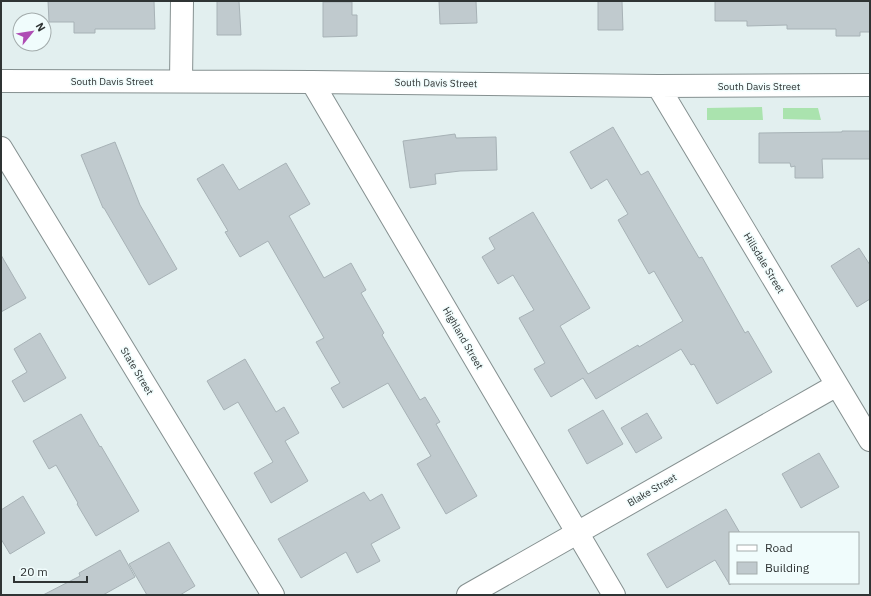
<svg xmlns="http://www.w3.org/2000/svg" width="871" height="596" viewBox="0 0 871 596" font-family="'IBM Plex Sans',sans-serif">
	<rect width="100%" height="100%" fill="#e2efef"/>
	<path fill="#aae3ae" d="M762,107L763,120H707V108Z
		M783,108H818L821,120L783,119Z"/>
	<path fill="#c0cace" stroke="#a7b2b6" d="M48,1H154L155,29H95V33H74V22H49Z
		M217,1H239L241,35H217Z
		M439,1H476L477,23L440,24Z
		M598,1H622L623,30H598Z
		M715,1H870V32H860V36H836V29H787V25L747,26V21H715Z
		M323,2H352V15H357V36L323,37Z
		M613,127L641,175L648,171L699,258L702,257L745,333L748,331L772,372L717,404L694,364L691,365L681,349L596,399L583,378L551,397L534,369L545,363L519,318L534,310L513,275L498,284L482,257L495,249L489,238L533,212L590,308L560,326L588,374L638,345L639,347L683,321L654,271L649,274L618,220L628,214L607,179L591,189L570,152Z
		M842,131H870V159H822L823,178H795V166L791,167L790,163H759V133L842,132Z
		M455,134L456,138L496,137L497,170L460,171L435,174L436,184L410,188L403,141Z
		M115,142L140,205L177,269L149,285L104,208H103L81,155Z
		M286,163L310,204L289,216L324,278L351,263L366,290L361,293L384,333L382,335L420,400L425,397L440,422L436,424L477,496L446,514L417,464L431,456L388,383L343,408L331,388L340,383L316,342L324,338L268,241L240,257L225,232L228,231L197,179L223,164L239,190Z
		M859,248L870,265V299L857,307L831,266Z
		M1,255L26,298L1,312Z
		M40,333L66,378L24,402L12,381L27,372L14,349Z
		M245,359L276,412L284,407L299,433L285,441L308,481L271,503L254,473L273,462L238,402L224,410L207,381Z
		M603,410L623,444L587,464L568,430Z
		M647,413L662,438L636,453L621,428Z
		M81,414L100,447L101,446L139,511L96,536L77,504L78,503L56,465L49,469L33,441Z
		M819,453L839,487L801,508L782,474Z
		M364,492L370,501L382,494L400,528L371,544L380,561L357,573L346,552L301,578L278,539Z
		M23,496L45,533L10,554L1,539V510Z
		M726,509L740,533H730V585L715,560L667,588L647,554Z
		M169,542L195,586L180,595H147L129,564Z
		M120,550L135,577L103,595H43L80,576L79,573Z"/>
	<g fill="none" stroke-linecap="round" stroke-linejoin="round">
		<g stroke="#859090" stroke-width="24">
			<path id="minor" d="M1,81L312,82L658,86L870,85
				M181,81L182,1
				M312,82L614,595
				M658,86L870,440
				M1,148L273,595
				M468,595L837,385"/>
		</g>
		<use href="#minor" stroke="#fff" stroke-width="22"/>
	</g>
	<g text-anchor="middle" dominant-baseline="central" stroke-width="3" stroke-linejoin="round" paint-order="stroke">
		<g font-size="10" fill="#2f3434" stroke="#f0fcfc">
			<text x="112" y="81">South Davis Street</text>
			<text transform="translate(436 83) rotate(1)">South Davis Street</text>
			<text x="759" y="86">South Davis Street</text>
			<text transform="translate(764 263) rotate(59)">Hillsdale Street</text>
			<text transform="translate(463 338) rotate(60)">Highland Street</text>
			<text transform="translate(137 371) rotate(59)">State Street</text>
			<text transform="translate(652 490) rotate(-30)">Blake Street</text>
		</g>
	</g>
	<rect width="871" height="596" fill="none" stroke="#2f3434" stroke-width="4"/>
	<rect x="729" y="532" width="130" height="52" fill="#f0fcfc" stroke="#a3acac"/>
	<rect x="737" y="545" width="20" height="6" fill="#ffffff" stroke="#a3acac"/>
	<text x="765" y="552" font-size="12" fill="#2f3434">Road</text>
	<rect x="737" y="562" width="20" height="12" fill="#c0cace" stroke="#a3acac"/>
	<text x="765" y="572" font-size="12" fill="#2f3434">Building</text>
	<g transform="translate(32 32) rotate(60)"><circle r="19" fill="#f0fcfc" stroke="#a3acac"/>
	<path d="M0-3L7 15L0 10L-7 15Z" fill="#ae4db4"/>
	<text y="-6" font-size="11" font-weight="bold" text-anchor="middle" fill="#2f3434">N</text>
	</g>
	<path d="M14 576v6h73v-6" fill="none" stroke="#2f3434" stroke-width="2"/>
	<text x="20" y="576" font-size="12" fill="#2f3434" stroke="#f0fcfc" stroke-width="3" paint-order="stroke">20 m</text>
</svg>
